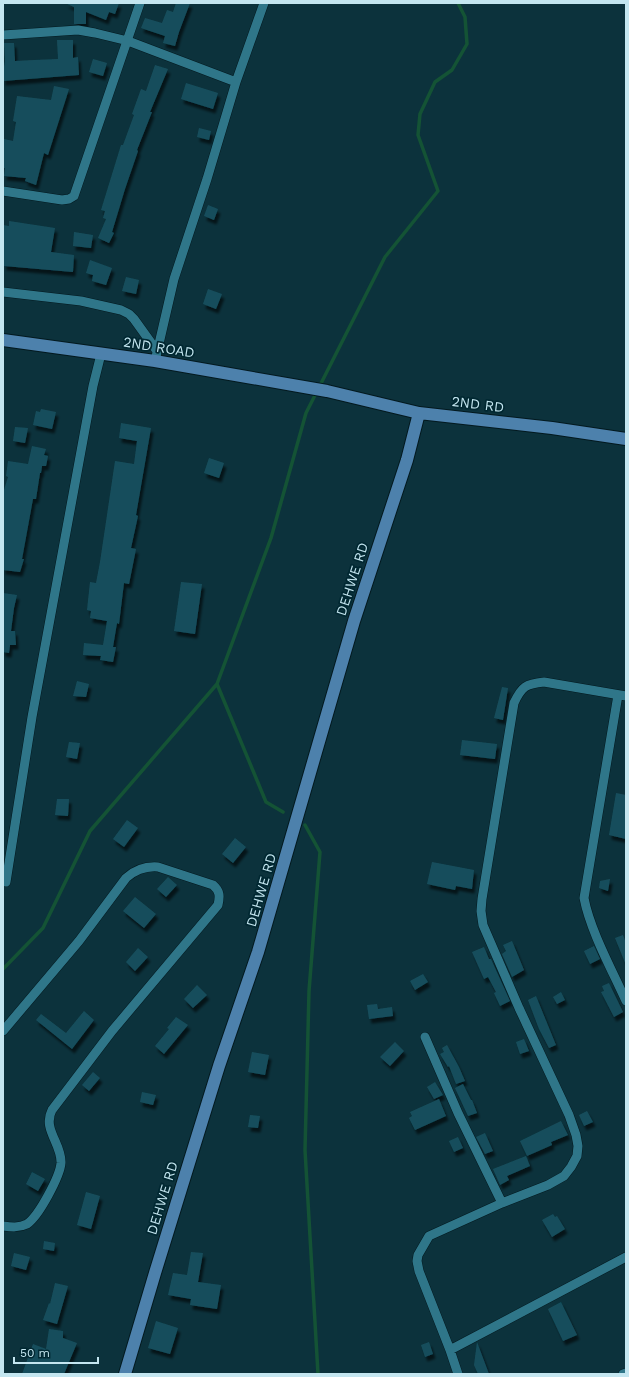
<svg xmlns="http://www.w3.org/2000/svg" width="629" height="1377" viewBox="0 0 629 1377" font-family="'Work Sans',sans-serif">
	<defs>
		<filter id="shadow"><feDropShadow dx="2.5" dy="4.5" stdDeviation="1" flood-color="#0009"/></filter>
	</defs>
	<rect width="100%" height="100%" fill="#0c323c"/>
	<g fill="none" stroke-linecap="round" stroke-linejoin="round">
		<path stroke="#145335" stroke-width="3.5" d="M217,684L266,802L283,812
			M305,825L320,852L309,991L305,1150L318,1374
			M3,969L43,928L90,831L217,684L271,538L306,413L385,257L438,191L418,135L420,114L435,82L452,70L467,44L465,17L458,3"/>
	</g>
	<path fill="#174e5c" filter="url(#shadow)" d="M65,3H119L115,14L109,12L106,20L86,12V24H74V7Z
		M176,3H190L179,32L175,46L163,43L165,36L141,28L145,18L162,23L167,10L173,12Z
		M57,40H73V58L78,57L79,75L3,81V67H4L5,61L4,43H14L15,61L34,60L58,59Z
		M93,59L107,63L103,76L89,72Z
		M155,65L168,69L150,112H152L137,150L138,151L125,189L112,232L114,233L109,243L98,238L106,219L103,218L105,211L101,210L121,145H123L134,115L132,114L141,89L146,91Z
		M186,83L218,93L213,109L181,99Z
		M54,86L69,89L48,155L44,153L36,185L25,181L26,178L4,176L5,168H3V147L4,139L13,141L16,122L13,121L17,96L51,100Z
		M199,128L211,131L209,140L197,137Z
		M208,205L218,209L214,220L204,216Z
		M9,221L55,228L51,252L74,255L73,272L4,266L3,225L9,226Z
		M74,232L93,235L91,248L73,246Z
		M90,260L112,268L106,285L92,281L93,275L86,273Z
		M126,277L139,280L136,294L122,291Z
		M208,289L222,294L216,309L203,304Z
		M41,409L56,412L52,429L33,425L36,411L40,412Z
		M121,423L151,428L136,515L138,516L131,548L136,549L129,584L124,583L119,624L117,623L113,647H116L113,662L100,660L101,656L83,655L84,643L103,645L107,621L90,618L91,611L87,610L90,582L96,583L100,562L115,461L134,464L137,441L119,438Z
		M15,427L28,428L25,443L13,441Z
		M32,446L46,449L44,455L48,456L46,466H42L41,473H40L36,499H33L22,559H24L20,572L3,570V493L8,477L6,476L8,461L28,464Z
		M209,458L224,463L219,478L204,473Z
		M181,582L202,584L195,634L174,631Z
		M3,593L17,595L14,608L11,631H15L16,645H10L9,653L3,652Z
		M77,681L89,684L86,697L73,696Z
		M502,687L508,688L503,720L494,718Z
		M462,740L497,744L495,759L460,755Z
		M69,742L80,743L77,759L66,757Z
		M616,793L626,795V839L609,835Z
		M57,799H69L68,816L55,815Z
		M127,820L138,828L124,847L113,839Z
		M235,838L246,847L233,863L222,854Z
		M432,862L474,870L472,889L456,886L455,890L427,884Z
		M168,877L177,885L166,897L157,889Z
		M610,879L608,891L599,888L600,881Z
		M135,897L156,914L144,928L123,911Z
		M623,935L626,943V965L615,938Z
		M512,941L524,970L512,977L502,954L506,951L503,945Z
		M594,946L600,959L590,964L584,951Z
		M484,947L489,959H491L510,1001L500,1006L494,993L496,992L488,977L484,979L472,952Z
		M138,948L148,957L135,971L126,962Z
		M423,974L428,982L415,990L410,981Z
		M609,983L623,1012L614,1017L601,992L604,991L602,986Z
		M197,985L207,995L193,1008L184,999Z
		M561,992L565,1000L557,1004L553,997Z
		M536,996L556,1045L549,1048L539,1029L528,1000Z
		M377,1004L378,1009L392,1007L393,1016L369,1019L367,1005Z
		M84,1011L94,1020L72,1049L36,1020L41,1014L66,1033Z
		M176,1017L188,1025L164,1054L155,1046L169,1029L167,1028Z
		M524,1039L529,1051L520,1054L516,1042Z
		M395,1042L404,1051L390,1066L380,1057Z
		M447,1045L459,1067L465,1081L456,1084L449,1066L448,1067L440,1054L444,1052L442,1048Z
		M252,1052L269,1055L265,1075L248,1072Z
		M93,1072L100,1078L89,1091L82,1085Z
		M435,1082L443,1095L434,1099L427,1087Z
		M463,1084L471,1100H472L477,1113L468,1116L455,1088Z
		M142,1092L156,1095L153,1105L140,1102Z
		M439,1099L446,1116L415,1130L409,1118L412,1116L410,1112Z
		M587,1111L593,1122L584,1126L579,1115Z
		M250,1115L260,1116L258,1128L248,1127Z
		M561,1121L568,1135L551,1142L552,1145L527,1156L520,1141Z
		M485,1133L493,1151L485,1154L476,1137Z
		M458,1137L463,1148L454,1152L449,1141Z
		M526,1156L530,1166L507,1176L509,1180L500,1185L493,1169Z
		M32,1172L45,1179L38,1191L26,1184Z
		M86,1192L100,1196L91,1229L77,1225Z
		M553,1214L555,1217L557,1216L565,1229L552,1237L542,1220Z
		M44,1241L55,1243L54,1251L43,1249Z
		M191,1252L203,1253L198,1282L221,1285L217,1309L190,1305L191,1299L168,1295L173,1273L187,1275Z
		M14,1253L30,1257L26,1270L11,1266Z
		M55,1283L68,1286L57,1324L43,1320L49,1303L50,1304Z
		M561,1302L577,1335L563,1341L548,1309Z
		M156,1321L178,1328L170,1354L148,1348Z
		M49,1329L63,1331V1338L77,1343L64,1374H22L33,1344L46,1349Z
		M429,1342L433,1354L425,1357L421,1345Z
		M477,1342L489,1374H478L474,1365Z"/>
	<g fill="none" stroke-linecap="round" stroke-linejoin="round">
		<g stroke="#03191f" stroke-width="10">
			<path id="street" d="M3,35L78,30L95,33L128,41L236,82
				M3,191L62,200L69,199L74,196L140,3
				M3,292L81,301L121,310L129,314L134,319L157,351
				M155,361L174,279L207,179L236,82L264,3
				M618,695L584,898C590,930 612,970 626,1001
				M6,882L32,717L93,386L101,354
				M3,1031L79,941L126,878C135,870 145,866 158,867L213,885C220,891 220,896 218,905L112,1031L52,1110C42,1129 62,1144 61,1163C60,1176 39,1216 27,1224C19,1228 11,1227 3,1226
				M425,1037L458,1113L502,1203
				M450,1350L626,1257
				M458,1374L450,1350L419,1271L417,1261L418,1255L429,1236L502,1203L548,1185L564,1176L571,1167L577,1156L578,1146L576,1135L569,1115L519,1008L483,925L481,911L482,899L514,703C522,686 526,684 544,682L626,696
				M623,1374L626,1373"/>
		</g>
		<g stroke="#03191f" stroke-width="14">
			<path id="secondary" d="M3,340L155,361L327,391L419,413L552,428L626,439
				M125,1374L155,1273L219,1066L258,952L354,621L407,460L419,413"/>
		</g>
		<use href="#street" stroke="#2f7689" stroke-width="9"/>
		<use href="#secondary" stroke="#4d81ac" stroke-width="12"/>
	</g>
	<g text-anchor="middle" dominant-baseline="central" stroke-width="3.5" stroke-linejoin="round" paint-order="stroke">
		<g font-size="14" fill="#c4e6f0" stroke="#012832">
			<text transform="translate(159 347) rotate(9)">2ND ROAD</text>
			<text transform="translate(478 404) rotate(7)">2ND RD</text>
			<text transform="translate(352 579) rotate(-72)">DEHWE RD</text>
			<text transform="translate(261 890) rotate(-74)">DEHWE RD</text>
			<text transform="translate(162 1198) rotate(-73)">DEHWE RD</text>
		</g>
	</g>
	<rect width="629" height="1377" fill="none" stroke="#c4e6f0" stroke-width="8"/>
	<path d="M14 1357v6h84v-6" fill="none" stroke="#c4e6f0" stroke-width="2"/>
	<text x="20" y="1357" font-size="12" fill="#c4e6f0" stroke="#012832" stroke-width="3" paint-order="stroke">50 m</text>
</svg>
